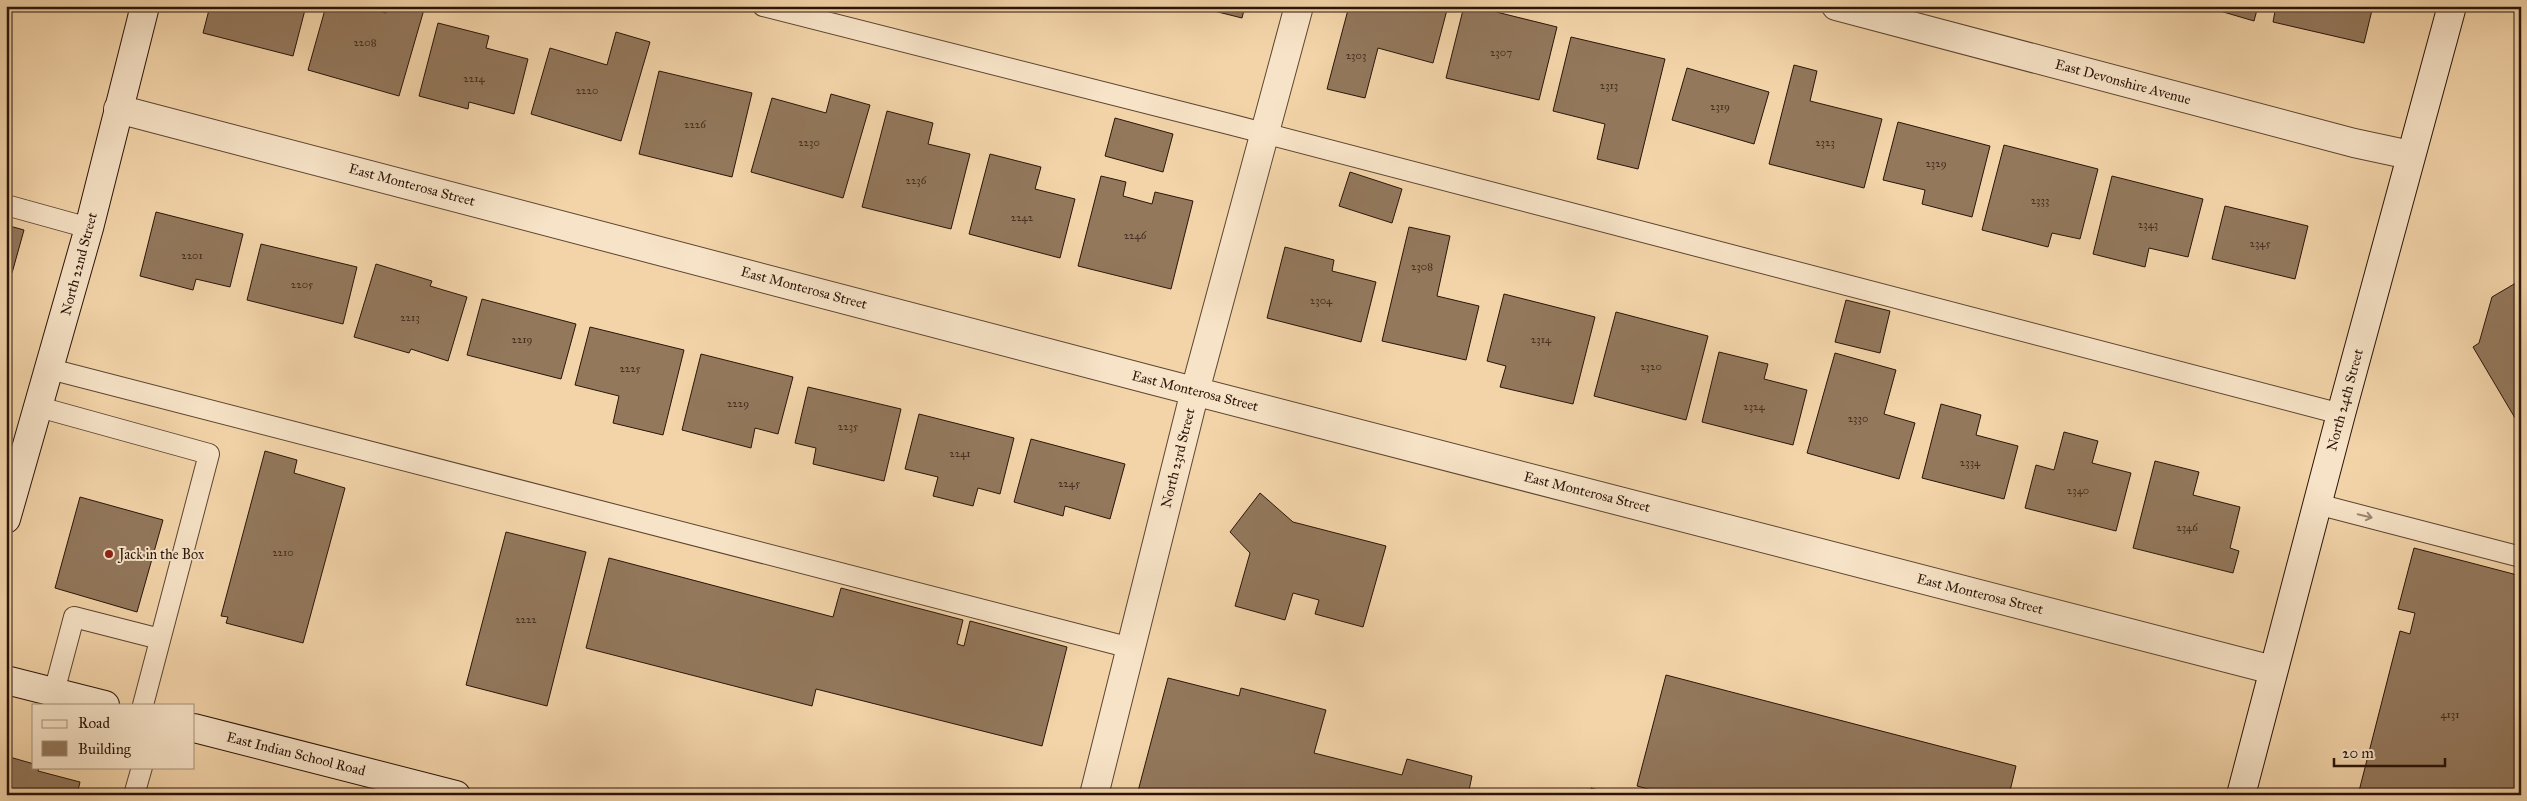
<svg xmlns="http://www.w3.org/2000/svg" width="2527" height="801" viewBox="0 0 2527 801" font-family="'IM FELL Great Primer',serif">
	<rect width="100%" height="100%" fill="#f3d4a9"/>
	<filter id="stains"><feTurbulence type="fractalNoise" baseFrequency=".004" numOctaves="4"/><feColorMatrix values="0 0 0 0 .2 0 0 0 0 .09 0 0 0 0 .02 0 0 0 .5 -.17"/></filter>
	<radialGradient id="worn" r=".72"><stop offset=".6" stop-color="#630" stop-opacity="0"/><stop offset="1" stop-color="#630" stop-opacity=".3"/></radialGradient>
	<path fill="#93785c" stroke="#2a1509" d="M210,6H306L293,56L203,33Z
		M326,6H360L386,13L388,6H425L399,96L308,70Z
		M1194,6H1245L1242,18Z
		M1349,6H1448L1433,63L1378,48L1365,98L1327,89Z
		M1464,6H1472L1557,27L1539,100L1446,78Z
		M2203,6H2258L2254,21Z
		M2276,6H2373L2364,43L2273,22Z
		M438,23L489,36L486,48L528,59L514,114L469,102L468,109L419,96Z
		M616,32L650,42L621,141L531,114L550,48L607,65Z
		M1571,37L1665,59L1638,169L1597,159L1605,124L1553,111Z
		M1794,65L1817,71L1810,101L1882,119L1864,188L1769,164Z
		M1687,68L1769,92L1754,144L1672,120Z
		M659,71L752,93L732,177L639,154Z
		M831,94L870,105L843,198L751,172L772,98L826,113Z
		M887,111L933,123L928,144L970,154L951,229L862,207Z
		M1115,118L1173,134L1163,172L1105,156Z
		M1898,122L1990,146L1972,217L1922,204L1925,190L1883,180Z
		M2004,145L2098,169L2080,239L2052,233L2048,247L1982,230Z
		M990,154L1041,167L1035,189L1075,199L1060,258L969,234Z
		M1350,172L1402,189L1392,223L1339,206Z
		M1101,176L1126,182L1123,196L1152,204L1155,192L1193,201L1171,289L1078,266Z
		M2112,176L2203,199L2188,257L2149,248L2145,267L2093,254Z
		M2225,206L2308,226L2295,279L2212,259Z
		M156,212L243,234L230,287L196,279L193,290L140,276Z
		M6,225L24,230L12,273L6,271Z
		M1409,227L1450,236L1437,296L1479,306L1466,360L1382,341Z
		M261,244L357,267L343,324L247,300Z
		M1285,247L1334,260L1332,271L1376,282L1361,342L1267,318Z
		M376,264L432,281L430,286L467,297L448,361L411,349L409,353L354,337Z
		M2521,280V419L2515,418L2473,347L2479,343L2492,297Z
		M1504,294L1595,317L1573,404L1500,387L1506,366L1487,361Z
		M482,299L576,324L561,379L467,355Z
		M1846,300L1890,311L1880,353L1835,342Z
		M1616,312L1708,336L1686,420L1594,396Z
		M590,327L684,350L663,435L613,423L619,396L575,385Z
		M1719,352L1768,364L1764,379L1807,390L1793,445L1702,422Z
		M1835,353L1896,370L1884,414L1915,423L1899,479L1807,453Z
		M701,354L793,377L778,434L755,428L751,448L682,430Z
		M808,387L901,409L884,481L813,464L816,448L795,443Z
		M1941,404L1981,415L1976,435L2018,446L2004,499L1922,478Z
		M919,414L1014,438L1000,494L978,488L973,506L933,496L938,477L905,469Z
		M2064,432L2098,441L2092,463L2131,473L2116,531L2025,508L2036,465L2054,470Z
		M1031,439L1125,464L1110,519L1065,506L1063,516L1014,502Z
		M265,451L297,460L294,473L345,488L303,643L226,623L228,617L221,616Z
		M2155,461L2199,472L2193,495L2240,507L2230,548L2239,551L2233,573L2133,548Z
		M1260,493L1293,522L1386,546L1363,627L1315,614L1319,600L1293,593L1285,620L1235,606L1250,553L1230,532Z
		M80,497L163,520L137,612L55,588Z
		M506,532L586,552L547,706L466,685Z
		M2414,548L2521,576V795H2358L2400,631L2410,634L2415,613L2398,609Z
		M609,558L833,617L841,588L963,620L957,644L964,646L970,621L1067,647L1042,746L816,689L812,706L586,648Z
		M1666,675L2016,766L2009,795H1670L1637,786Z
		M1168,678L1239,696L1241,688L1326,710L1314,753L1402,775L1407,759L1472,776L1468,795H1137Z
		M6,756L34,764V767H39L38,771L80,782L77,795H6Z
		M1591,788L1617,795H1589Z"/>
	<g fill="none" stroke-linecap="round" stroke-linejoin="round">
		<g stroke="#5c4531" stroke-width="22">
			<path id="lane" d="M763,6L1229,124L2341,414
				M6,205L89,228
				M50,369L1131,648
				M39,407L209,454L143,705
				M2317,504L2521,557
				M54,692L74,617L160,639
				M134,795L142,767"/>
		</g>
		<g stroke="#5c4531" stroke-width="30">
			<path id="street" d="M1836,6L2354,143L2410,155
				M118,109L1155,381L2273,670
				M1094,795L1195,391L1299,6"/>
		</g>
		<g stroke="#2a1509" stroke-width="30">
			<path id="secondary" d="M6,519L89,228L145,6
				M6,680L105,705
				M194,728L456,795
				M2241,795L2341,414L2452,6"/>
		</g>
		<use href="#lane" stroke="#f7e3c7" stroke-width="20"/>
		<use href="#street" stroke="#f7e3c7" stroke-width="28"/>
		<use href="#secondary" stroke="#f7e3c7" stroke-width="28"/>
	</g>
	<defs><path id="oneway-shaft" d="M-6 0H5M1.5-3L5.5 0L1.5 3" fill="none" stroke-width="1.6" stroke-linecap="round" stroke-linejoin="round" transform="scale(1.25)"/></defs>
	<use stroke="#9b8672" href="#oneway-shaft" transform="translate(2365 516) rotate(14)"/>
	<circle fill="#8f2418" stroke="#f7e3c7" stroke-width="2" cx="109" cy="554" r="5"/>
	<g text-anchor="middle" dominant-baseline="central" stroke-width="4" stroke-linejoin="round" paint-order="stroke">
		<g font-size="11" fill="#442e1e">
			<text x="365" y="42">2208</text>
			<text x="1501" y="52">2307</text>
			<text x="1356" y="55">2303</text>
			<text x="474" y="78">2214</text>
			<text x="1609" y="85">2313</text>
			<text x="587" y="90">2220</text>
			<text x="1720" y="106">2319</text>
			<text x="695" y="124">2226</text>
			<text x="809" y="142">2230</text>
			<text x="1825" y="142">2323</text>
			<text x="1936" y="163">2329</text>
			<text x="916" y="180">2236</text>
			<text x="2040" y="200">2333</text>
			<text x="1022" y="217">2242</text>
			<text x="2148" y="224">2343</text>
			<text x="1135" y="235">2246</text>
			<text x="2260" y="243">2345</text>
			<text x="192" y="255">2201</text>
			<text x="1422" y="266">2308</text>
			<text x="302" y="284">2205</text>
			<text x="1321" y="300">2304</text>
			<text x="410" y="317">2213</text>
			<text x="522" y="339">2219</text>
			<text x="1541" y="339">2314</text>
			<text x="1651" y="366">2320</text>
			<text x="630" y="368">2225</text>
			<text x="738" y="403">2229</text>
			<text x="1754" y="406">2324</text>
			<text x="1858" y="418">2330</text>
			<text x="848" y="426">2235</text>
			<text x="960" y="453">2241</text>
			<text x="1970" y="462">2334</text>
			<text x="1069" y="483">2245</text>
			<text x="2078" y="490">2340</text>
			<text x="2187" y="527">2346</text>
			<text x="283" y="552">2210</text>
			<text x="526" y="619">2222</text>
			<text x="2450" y="714">4131</text>
		</g>
		<g font-size="14" fill="#2a1509" stroke="#f7e3c7">
			<text transform="translate(2123 82) rotate(15)">East Devonshire Avenue</text>
			<text transform="translate(412 185) rotate(15)">East Monterosa Street</text>
			<text transform="translate(79 264) rotate(-75)">North 22nd Street</text>
			<text transform="translate(804 288) rotate(15)">East Monterosa Street</text>
			<text transform="translate(1195 391) rotate(14)">East Monterosa Street</text>
			<text transform="translate(2345 400) rotate(-75)">North 24th Street</text>
			<text transform="translate(1178 458) rotate(-76)">North 23rd Street</text>
			<text transform="translate(1587 492) rotate(14)">East Monterosa Street</text>
			<text transform="translate(1980 594) rotate(14)">East Monterosa Street</text>
			<text transform="translate(296 754) rotate(14)">East Indian School Road</text>
		</g>
		<g font-size="14" fill="#2a1509" stroke="#f7e3c7" text-anchor="start">
			<text x="119" y="554">Jack in the Box</text>
		</g>
	</g>
	<rect width="2527" height="801" fill="none" stroke="#f3d4a9" stroke-width="25"/>
	<rect x="8" y="8" width="2512" height="786" fill="none" stroke="#2a1509" stroke-width="2.5"/>
	<rect x="12" y="12" width="2502" height="776" fill="none" stroke="#2a1509"/>
	<rect x="32" y="704" width="162" height="65" fill="#f7e3c7" stroke="#a5917b"/>
	<rect x="42" y="720" width="25" height="8" fill="#f7e3c7" stroke="#a5917b"/>
	<text x="78" y="728" font-size="15" fill="#2a1509">Road</text>
	<rect x="42" y="741" width="25" height="15" fill="#93785c" stroke="#a5917b"/>
	<text x="78" y="754" font-size="15" fill="#2a1509">Building</text>
	<path d="M2334 758v8h111v-8" fill="none" stroke="#2a1509" stroke-width="2.5"/>
	<text x="2342" y="758" font-size="15" fill="#2a1509" stroke="#f7e3c7" stroke-width="4" paint-order="stroke">20 m</text>
	<rect width="100%" height="100%" filter="url(#stains)"/>
	<rect width="100%" height="100%" fill="url(#worn)"/>
</svg>
